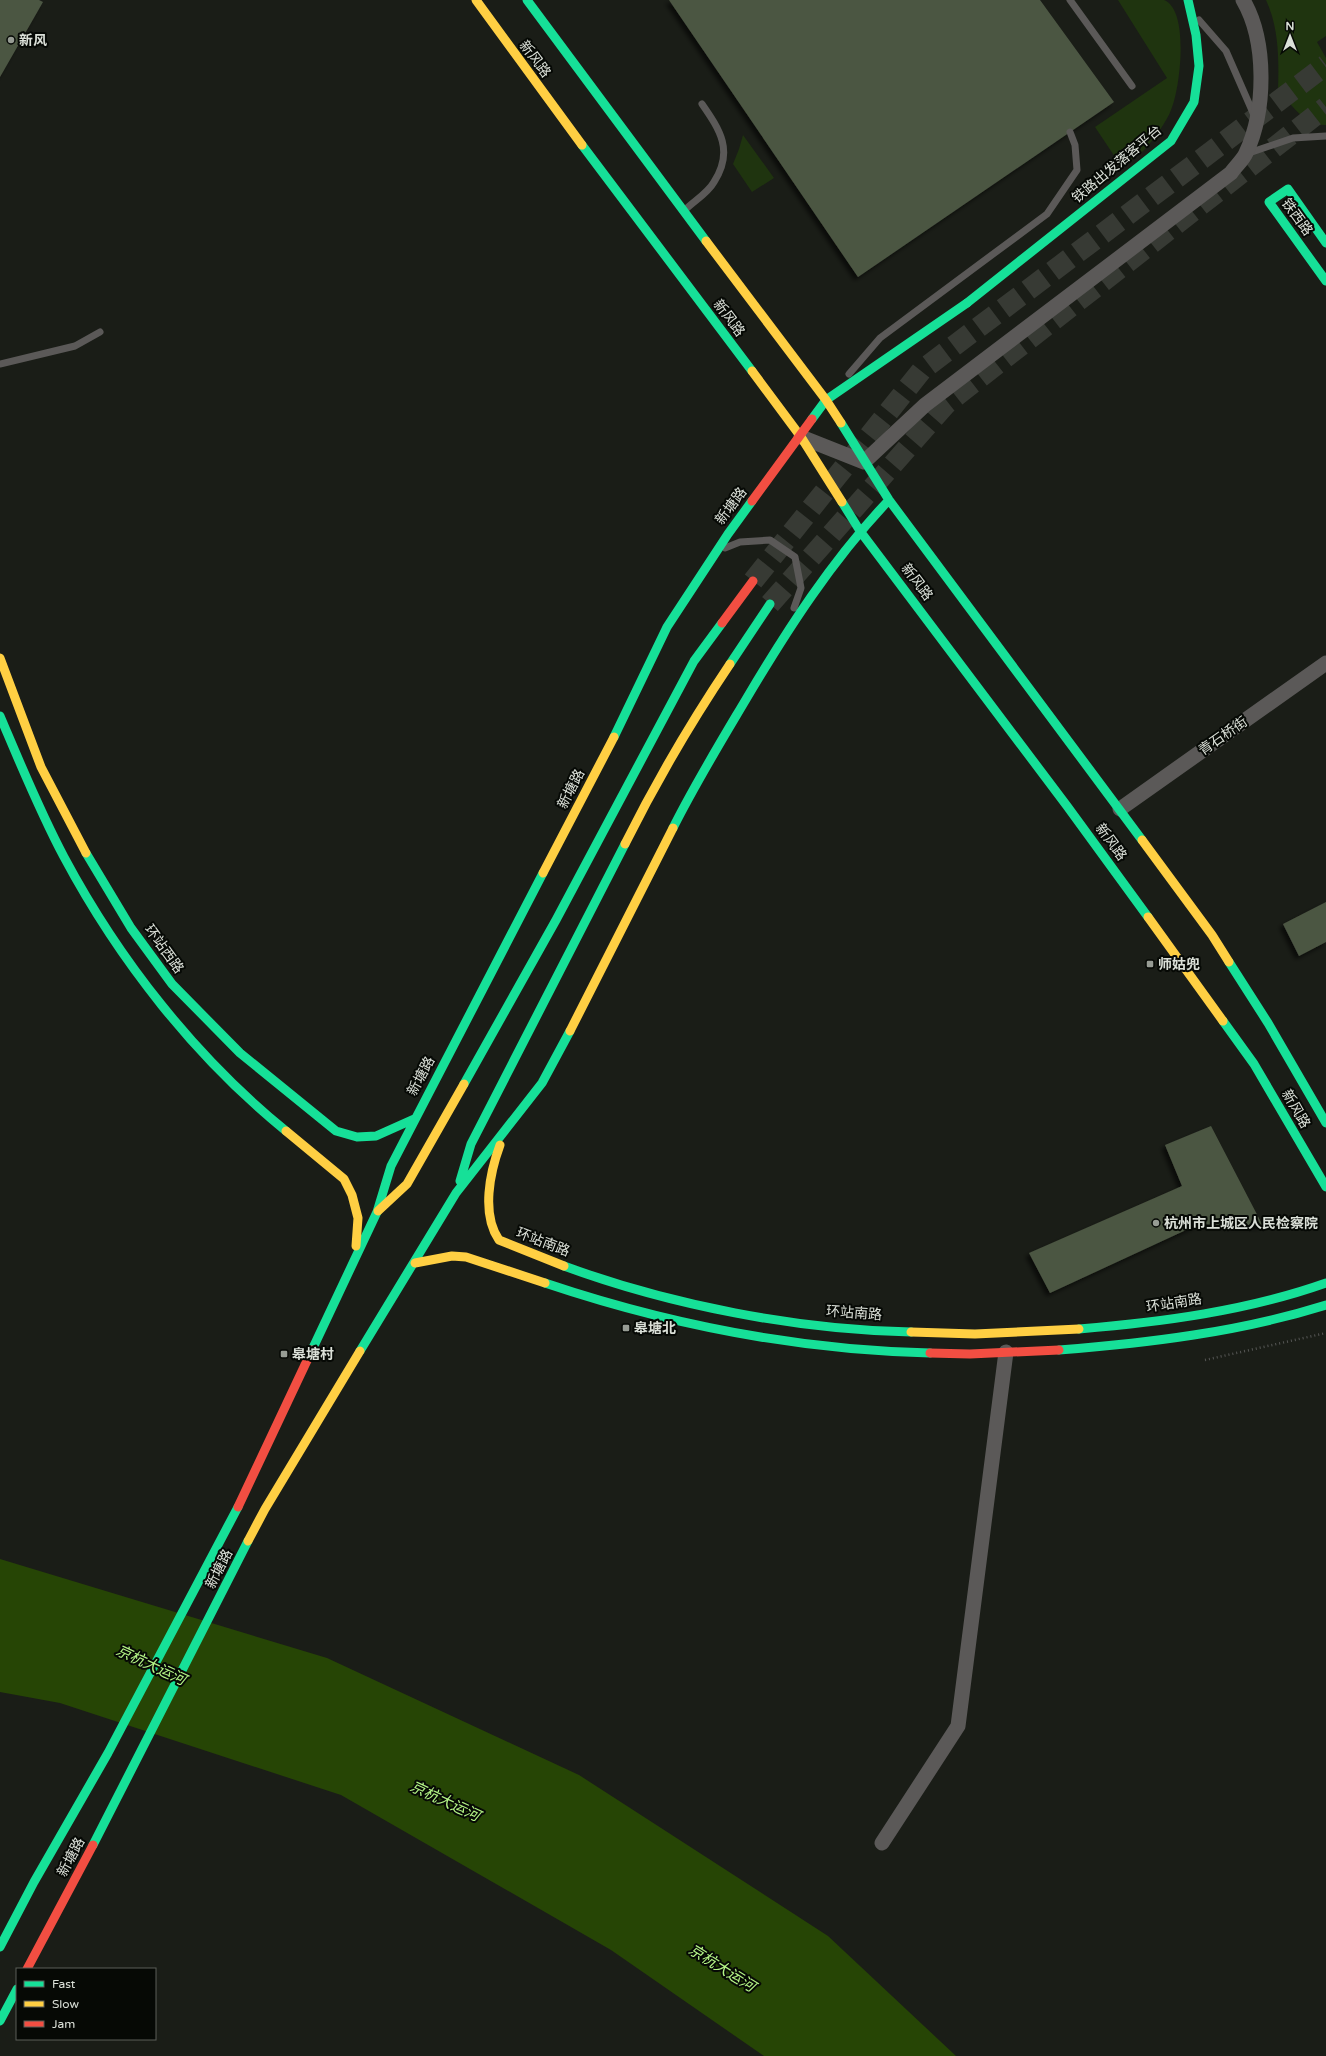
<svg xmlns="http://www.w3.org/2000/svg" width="1326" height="2056" viewBox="0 0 1326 2056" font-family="'Varela Round','Noto Sans SC',sans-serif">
	<defs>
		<filter id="shadow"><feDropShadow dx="-3.5" dy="3.5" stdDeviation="2" flood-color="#0009"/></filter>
	</defs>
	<rect width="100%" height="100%" fill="#1a1d17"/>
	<path fill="#1f340f" d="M1118,0C1127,0 1157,0 1164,0C1190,10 1180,90 1171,110C1167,121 1154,139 1146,148C1140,155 1129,161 1121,166L1095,127L1167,78Z
		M1266,0H1326V36L1317,42L1326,58V125C1305,126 1291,104 1278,90C1279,60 1279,28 1266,0Z
		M743,135L774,178L752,192L733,164L739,149Z"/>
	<path fill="#264505" d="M0,1559L327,1658L579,1775L828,1936L956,2056H764L611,1950L341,1795L60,1703L0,1692Z"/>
	<path fill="#4c5643" filter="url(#shadow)" d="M0,0H39L43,2L0,77Z
		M669,0H1040L1114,102L858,277Z
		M1326,902V942L1299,956L1283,924Z
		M1211,1126L1263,1226L1199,1224L1050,1293L1029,1253L1182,1186L1165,1145Z"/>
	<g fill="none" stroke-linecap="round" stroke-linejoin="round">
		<path stroke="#373a34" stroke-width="21" stroke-dasharray="21 10" stroke-linecap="butt" d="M753,581L922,370L1326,65
			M770,604L946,404L1326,107"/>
		<path stroke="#565755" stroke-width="2.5" stroke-dasharray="1 3" stroke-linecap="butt" d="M1205,1360L1326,1333"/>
		<path stroke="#5b5958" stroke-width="7" d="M1070,0L1132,86
			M1199,20L1226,51L1254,115
			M1246,154L1293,138L1326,136
			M685,210C694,201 708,193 714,182C734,151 720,130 702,104
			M0,364L75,346L100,332
			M849,374L880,338L1047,214L1077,170L1075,145L1070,132
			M725,548L740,542L770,540L795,557L801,588L794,608"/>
		<path stroke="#5b5958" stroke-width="15" d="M801,437L864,462L925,405L1231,173C1235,167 1243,160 1246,153C1266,110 1267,41 1243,0
			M1120,809L1326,663
			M882,1843L958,1726L1006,1352"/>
		<path stroke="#16e098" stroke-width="9" d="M527,0L706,241
			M582,145L752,371
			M1326,243L1288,189L1269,202L1326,281
			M812,419L826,400L967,303
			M841,423L889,500L1142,840
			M842,502L860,531L1067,806L1148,917
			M730,664L770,604
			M0,716C20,763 40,812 64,857C119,960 195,1057 286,1131
			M614,737L667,627L728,534L752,501
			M673,828C695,784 720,743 745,701C787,630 832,560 889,500
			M86,853L131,928L172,984L240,1053L336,1131L357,1137L376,1136L414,1119
			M1229,962L1268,1023L1326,1123
			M1223,1021L1254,1064L1326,1187
			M464,1084L556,920L694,661L722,623
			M460,1181L471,1144L625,844
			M564,1266C670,1305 798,1330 911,1332
			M545,1283C670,1325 799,1350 930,1353
			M1079,1329C1162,1322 1247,1311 1326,1283
			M312,1350L377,1212L391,1166L543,873
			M1059,1350C1148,1343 1240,1332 1326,1305
			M360,1351L456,1193L542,1083L570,1031
			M93,1845L248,1541
			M0,1947L34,1882L108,1753L238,1507
			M0,2021L17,1989"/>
		<path stroke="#ffcf43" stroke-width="9" d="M476,0L582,145
			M706,241L826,400L841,423
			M752,371L801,437L842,502
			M0,658L41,767L86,853
			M1142,840L1212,935L1229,962
			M625,844C656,782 691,722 730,664
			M543,873L614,737
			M1148,917L1223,1021
			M570,1031L673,828
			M286,1131L344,1179L352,1195L358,1218L356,1246
			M500,1145C490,1172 481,1214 499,1240L564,1266
			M378,1211L407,1184L464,1084
			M415,1263L452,1256L466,1257L545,1283
			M911,1332L975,1334L1079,1329
			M248,1541L265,1509L360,1351"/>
		<path stroke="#f24e42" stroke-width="9" d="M752,501L812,419
			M722,623L753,581
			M930,1353L970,1354L1059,1350
			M238,1507L312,1350
			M27,1969L93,1845"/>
		<path stroke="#16e098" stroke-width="9" d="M967,303L1171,141L1194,102L1199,66L1196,35L1188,0"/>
	</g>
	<g fill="#979c94" stroke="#060905" stroke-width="1.5">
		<circle cx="11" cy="40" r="4"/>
		<rect x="1146" y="960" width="8" height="8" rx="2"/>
		<circle cx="1156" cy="1223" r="4"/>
		<rect x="622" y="1324" width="8" height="8" rx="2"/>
		<rect x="280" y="1350" width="8" height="8" rx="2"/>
	</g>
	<g text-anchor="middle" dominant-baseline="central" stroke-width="4" stroke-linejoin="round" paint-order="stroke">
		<g font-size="14" font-weight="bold" fill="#dbe0d8" stroke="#060905" text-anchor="start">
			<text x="19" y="40">新风</text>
			<text x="1158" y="964">师姑兜</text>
			<text x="1164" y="1223">杭州市上城区人民检察院</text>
			<text x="634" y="1328">皋塘北</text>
			<text x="292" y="1354">皋塘村</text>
		</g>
		<g font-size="14" fill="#dbe0d8" stroke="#060905">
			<text transform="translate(535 59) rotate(53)">新风路</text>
			<text transform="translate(1117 164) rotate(-40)">铁路出发落客平台</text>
			<text transform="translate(1297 217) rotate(54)">铁西路</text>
			<text transform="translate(729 318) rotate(53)">新风路</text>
			<text transform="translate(731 506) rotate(-53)">新塘路</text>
			<text transform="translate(917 582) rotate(53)">新风路</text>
			<text transform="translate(1223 736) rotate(-35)">青石桥街</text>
			<text transform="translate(571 789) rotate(-63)">新塘路</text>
			<text transform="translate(1111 842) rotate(54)">新风路</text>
			<text transform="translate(164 949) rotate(54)">环站西路</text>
			<text transform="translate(421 1076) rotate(-62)">新塘路</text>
			<text transform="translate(1296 1109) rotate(60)">新风路</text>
			<text transform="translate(543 1242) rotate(21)">环站南路</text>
			<text transform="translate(1174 1303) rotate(-9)">环站南路</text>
			<text transform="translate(854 1313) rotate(4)">环站南路</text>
			<text transform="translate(219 1569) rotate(-63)">新塘路</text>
			<text transform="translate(71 1857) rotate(-62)">新塘路</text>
		</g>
		<g font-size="15" font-style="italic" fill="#b5f687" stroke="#060905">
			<text transform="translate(151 1665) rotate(25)">京杭大运河</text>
			<text transform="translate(445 1801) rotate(25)">京杭大运河</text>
			<text transform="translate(722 1968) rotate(32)">京杭大运河</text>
		</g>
	</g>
	<rect x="16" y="1968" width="140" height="72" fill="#060905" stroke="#5b5f59"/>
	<rect x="24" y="1981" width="20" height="6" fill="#16e098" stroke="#5b5f59"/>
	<text x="52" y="1988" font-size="12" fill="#dbe0d8">Fast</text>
	<rect x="24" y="2001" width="20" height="6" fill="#ffcf43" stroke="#5b5f59"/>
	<text x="52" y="2008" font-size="12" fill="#dbe0d8">Slow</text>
	<rect x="24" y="2021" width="20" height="6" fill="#f24e42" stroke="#5b5f59"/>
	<text x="52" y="2028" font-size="12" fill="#dbe0d8">Jam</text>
	<g transform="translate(1290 36)" stroke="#060905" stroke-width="3" paint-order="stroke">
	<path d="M0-3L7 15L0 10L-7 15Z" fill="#dbe0d8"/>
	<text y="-6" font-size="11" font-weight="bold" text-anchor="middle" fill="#dbe0d8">N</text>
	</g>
</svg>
